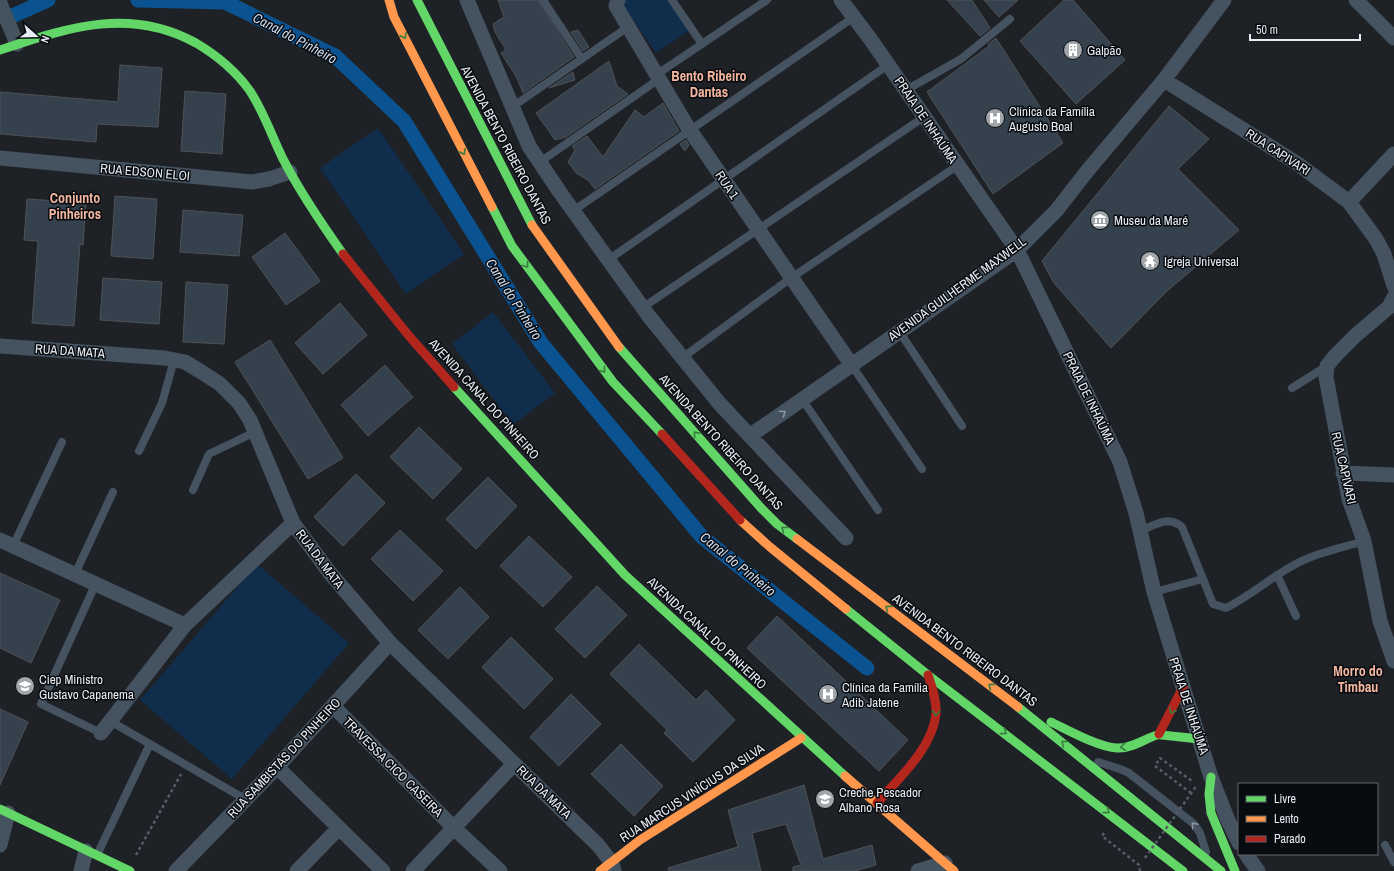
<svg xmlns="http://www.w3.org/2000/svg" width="1394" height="871" viewBox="0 0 1394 871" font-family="'Archivo Narrow',sans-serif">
	<rect width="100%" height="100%" fill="#1e2226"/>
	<path fill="#102e4c" d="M620,0H669L690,30L656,53Z
		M378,128L464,254L406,294L320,168Z
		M493,312L555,393L513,425L452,344Z
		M257,564L349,643L232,779L140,700Z"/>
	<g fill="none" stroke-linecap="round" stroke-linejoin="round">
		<path stroke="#0a5290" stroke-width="15" d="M138,0L225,2L335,56L404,121L541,343L702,537L867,668
			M10,17L48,0"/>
	</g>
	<path fill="#35414c" stroke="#4f5256" d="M498,0H538L574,57L523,93L517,78L501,53L506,50L495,32L493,24L504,17Z
		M947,0H972L990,28L980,36Z
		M984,0H1018L999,17Z
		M1064,0H1073L1125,60L1076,104L1020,41Z
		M578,30L589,47L583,51L571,32Z
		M996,38L1063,143L993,194L927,92L989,46L988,44Z
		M609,61L617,86L628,94L566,137L555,140L536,113Z
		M120,65L162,68L158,127L97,124L96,142L0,134V92L118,102Z
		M573,72L575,80L549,88Z
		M185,91L226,94L222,154L181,151Z
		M663,103L679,131L595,189L588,180L576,173L568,162L575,150L572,146L587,136L603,157L635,110L644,117Z
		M1169,106L1209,139L1178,169L1239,230L1166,292L1111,348L1054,283L1042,261Z
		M686,140L689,145L685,151L680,144Z
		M115,196L157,199L153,259L111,256Z
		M27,199L86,203L83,245L80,244L74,326L32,323L38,241L24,240Z
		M183,210L243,215L239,256L180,252Z
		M285,233L320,281L286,305L252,257Z
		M103,278L162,282L159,324L100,320Z
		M186,282L228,285L224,344L183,342Z
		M340,303L367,335L323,374L295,343Z
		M270,340L343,458L308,479L235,362Z
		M385,365L413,397L368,436L341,405Z
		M419,427L462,469L433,499L390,457Z
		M356,474L385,503L343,546L314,517Z
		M488,477L517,506L476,549L446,519Z
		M400,530L443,571L413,601L371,559Z
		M529,536L572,577L543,607L500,566Z
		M0,573L60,600L31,663L0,648Z
		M597,586L627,615L585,658L555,629Z
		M460,587L489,617L448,659L418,630Z
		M777,616L908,740L879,771L747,648Z
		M511,637L553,679L524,709L482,667Z
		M639,644L696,700L706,690L735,720L693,762L664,733L667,730L610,674Z
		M571,694L601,724L559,766L530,737Z
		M0,709L28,722L0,785Z
		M621,744L663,786L634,816L591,774Z
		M804,785L823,859L872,845L876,865L855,871H793V867L801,865L786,824L752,833L761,871H669L668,868L738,847L728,810Z"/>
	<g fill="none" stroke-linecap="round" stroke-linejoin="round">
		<path stroke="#555e67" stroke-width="2.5" stroke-dasharray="3 3" stroke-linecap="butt" d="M1191,793L1155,766L1160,758L1192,781
			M1104,833L1102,836L1139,865L1140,871
			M136,855L181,774"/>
		<path stroke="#455260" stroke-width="8" d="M543,0L582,59
			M672,0L702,44
			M656,75L767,0
			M906,90L961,59L1010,19
			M512,107L628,27
			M540,162L659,79
			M573,211L854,17
			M608,260L888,65
			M642,308L924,117
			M899,331L962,426
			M682,358L791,278L957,166
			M851,364L922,469
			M1292,388L1327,366
			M802,399L878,510
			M139,451L162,403L174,360
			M193,490L209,454L255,432
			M1140,531C1155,525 1169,515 1182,527L1203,579L1154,592
			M13,546L62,442
			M75,574L113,492
			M1277,575L1296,616
			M1203,579L1213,604L1226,608C1250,596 1270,578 1294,565C1315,553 1341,548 1364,541
			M96,583L41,704L101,733
			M110,721L245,799
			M1098,762L1120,769L1129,773L1194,824L1200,833L1206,852
			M1385,845L1394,862
			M97,855L150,744"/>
		<path stroke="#455260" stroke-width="15" d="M467,0L529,146L559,191L648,315L719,403L846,538
			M618,0L616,6L687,126L851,364
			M841,0L871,40L1017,250L1120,462L1136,513L1154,592L1183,687L1211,777L1227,818L1239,843
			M1356,0L1394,38
			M0,3L17,44
			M1164,80L1298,164L1349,202L1376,239L1384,254L1394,286
			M0,158L252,182L269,179L290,172
			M1349,202L1394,154
			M1394,297L1389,307L1356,335L1334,357L1327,366L1326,377L1349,499L1364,541L1380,621L1394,661
			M0,346L165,358L185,362L200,371L220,384L239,403L250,420L293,523L330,573L390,643L598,845L612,863L614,871
			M751,435L1017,250L1056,211L1088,170L1164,80L1224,0
			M1343,473L1394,475
			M0,540L185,625L293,523
			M333,706L454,828L500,871
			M101,733L185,625
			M277,767L383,871
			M0,845L8,813
			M1246,854L1258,871
			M81,871L86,851
			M176,871L277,767L390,643
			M297,871L339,828
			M413,871L514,764
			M918,871L945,863"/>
		<path stroke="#63d668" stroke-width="9" d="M417,0L532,225
			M0,50C67,28 129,6 196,43C218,56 235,70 250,91C264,112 272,137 283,159C300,192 321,223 343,254
			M492,207L512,246L613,382L662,434
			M619,347L761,508L777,524L797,539
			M454,387L625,575L845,776
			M846,609L928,675L1183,871
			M1018,707L1221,871
			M1051,722C1068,730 1098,747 1117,748C1131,749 1144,739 1157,735C1160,734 1193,739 1200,739
			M1211,777L1209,794L1211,813L1235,871
			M0,809L130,871"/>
		<path stroke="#ff974d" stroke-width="9" d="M389,0L394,17L492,207
			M532,225L619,347
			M740,520L770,547L846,609
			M797,539L1018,707
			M845,776L954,871
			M600,871L640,840L801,738"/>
		<path stroke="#b3261e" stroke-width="9" d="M343,254L409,336L454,387
			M662,434L740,520
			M1159,734L1183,687
			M877,803C899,778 932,749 936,714C937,701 932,687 928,675"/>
		<path stroke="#555e67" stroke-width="2.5" stroke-dasharray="3 3" stroke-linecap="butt" d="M1145,858L1197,785"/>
	</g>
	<defs><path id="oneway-chevron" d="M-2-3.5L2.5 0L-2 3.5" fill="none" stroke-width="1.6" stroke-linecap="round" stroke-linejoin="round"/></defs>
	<g stroke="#3a7b40">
		<use href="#oneway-chevron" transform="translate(404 36) rotate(63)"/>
		<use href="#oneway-chevron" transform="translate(463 152) rotate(63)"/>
		<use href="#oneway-chevron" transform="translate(526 265) rotate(54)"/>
		<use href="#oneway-chevron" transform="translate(603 370) rotate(51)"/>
		<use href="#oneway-chevron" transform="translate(696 434) rotate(-131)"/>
		<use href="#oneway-chevron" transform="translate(784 529) rotate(-143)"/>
		<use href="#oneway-chevron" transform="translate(888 608) rotate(-143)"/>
		<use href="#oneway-chevron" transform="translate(991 686) rotate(-143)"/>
		<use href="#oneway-chevron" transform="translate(1172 711) rotate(117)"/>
		<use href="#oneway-chevron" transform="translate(936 713) rotate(94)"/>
		<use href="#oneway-chevron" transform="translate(1004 732) rotate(37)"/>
		<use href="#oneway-chevron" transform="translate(1064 743) rotate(-141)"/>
		<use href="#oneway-chevron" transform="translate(1123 747) rotate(174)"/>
		<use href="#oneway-chevron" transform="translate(1107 811) rotate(37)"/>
	</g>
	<g stroke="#8e98a2">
		<use href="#oneway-chevron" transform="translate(783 413) rotate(-35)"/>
		<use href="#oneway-chevron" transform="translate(1194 825) rotate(-131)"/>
	</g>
	<defs>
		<g id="building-disc" transform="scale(1)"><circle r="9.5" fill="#a1a6ab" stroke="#080b0f"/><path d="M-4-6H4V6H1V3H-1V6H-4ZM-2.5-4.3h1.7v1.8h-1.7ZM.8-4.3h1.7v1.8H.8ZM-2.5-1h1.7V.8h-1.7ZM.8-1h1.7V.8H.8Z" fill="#fff"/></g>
		<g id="hospital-disc" transform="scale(1)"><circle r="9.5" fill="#a1a6ab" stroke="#080b0f"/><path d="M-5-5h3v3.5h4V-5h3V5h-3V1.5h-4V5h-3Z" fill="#fff"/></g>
		<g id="museum-disc" transform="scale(1)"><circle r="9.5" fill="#a1a6ab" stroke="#080b0f"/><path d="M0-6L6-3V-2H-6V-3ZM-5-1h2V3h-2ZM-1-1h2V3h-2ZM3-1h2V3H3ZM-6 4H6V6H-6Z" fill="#fff"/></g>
		<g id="temple-disc" transform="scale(1)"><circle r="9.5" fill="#a1a6ab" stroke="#080b0f"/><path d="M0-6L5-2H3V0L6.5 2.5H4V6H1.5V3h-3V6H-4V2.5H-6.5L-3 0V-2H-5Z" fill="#fff"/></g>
		<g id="school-disc" transform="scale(1)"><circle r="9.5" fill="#a1a6ab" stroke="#080b0f"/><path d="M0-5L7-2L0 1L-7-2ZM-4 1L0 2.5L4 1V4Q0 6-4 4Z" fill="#fff"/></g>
	</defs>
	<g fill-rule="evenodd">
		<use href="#building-disc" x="1073" y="50"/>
		<use href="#hospital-disc" x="995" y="118"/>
		<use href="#museum-disc" x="1100" y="220"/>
		<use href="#temple-disc" x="1150" y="261"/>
		<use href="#school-disc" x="25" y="686"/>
		<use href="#hospital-disc" x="828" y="694"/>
		<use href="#school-disc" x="825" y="799"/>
	</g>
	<g text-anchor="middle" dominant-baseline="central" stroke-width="3" stroke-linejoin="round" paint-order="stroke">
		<g font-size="13" fill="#e8edf3" stroke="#080b0f" text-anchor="start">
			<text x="1087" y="50">Galpão</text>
			<text x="1009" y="111">Clínica da Família<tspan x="1009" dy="15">Augusto Boal</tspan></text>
			<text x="1114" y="220">Museu da Maré</text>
			<text x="1164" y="261">Igreja Universal</text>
			<text x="39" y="679">Ciep Ministro<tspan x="39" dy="15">Gustavo Capanema</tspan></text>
			<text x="842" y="687">Clínica da Família<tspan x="842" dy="15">Adib Jatene</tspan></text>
			<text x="839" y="792">Creche Pescador<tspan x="839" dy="15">Albano Rosa</tspan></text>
		</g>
		<g font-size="13" fill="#e8edf3" stroke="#080b0f">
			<text transform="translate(926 120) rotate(56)">PRAIA DE INHAÚMA</text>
			<text transform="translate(506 145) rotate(62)">AVENIDA BENTO RIBEIRO DANTAS</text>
			<text transform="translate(1278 152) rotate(33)">RUA CAPIVARI</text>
			<text transform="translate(145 172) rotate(5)">RUA EDSON ELOI</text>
			<text transform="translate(727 185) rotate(56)">RUA 1</text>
			<text transform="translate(957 289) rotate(-36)">AVENIDA GUILHERME MAXWELL</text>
			<text transform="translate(70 351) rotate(4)">RUA DA MATA</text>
			<text transform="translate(1089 398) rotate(64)">PRAIA DE INHAÚMA</text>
			<text transform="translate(484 399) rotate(48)">AVENIDA CANAL DO PINHEIRO</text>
			<text transform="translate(721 442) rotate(48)">AVENIDA BENTO RIBEIRO DANTAS</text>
			<text transform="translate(1344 468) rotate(77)">RUA CAPIVARI</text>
			<text transform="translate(320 559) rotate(53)">RUA DA MATA</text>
			<text transform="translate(707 633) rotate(43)">AVENIDA CANAL DO PINHEIRO</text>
			<text transform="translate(965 650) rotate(37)">AVENIDA BENTO RIBEIRO DANTAS</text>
			<text transform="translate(1189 706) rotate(72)">PRAIA DE INHAÚMA</text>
			<text transform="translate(284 758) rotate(-47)">RUA SAMBISTAS DO PINHEIRO</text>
			<text transform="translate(393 767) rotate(45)">TRAVESSA CICO CASEIRA</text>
			<text transform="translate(544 792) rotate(44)">RUA DA MATA</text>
			<text transform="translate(692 793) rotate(-33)">RUA MARCUS VINÍCIUS DA SILVA</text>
		</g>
		<g font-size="14" font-style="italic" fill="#cbdbee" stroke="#080b0f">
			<text transform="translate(295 38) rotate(28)">Canal do Pinheiro</text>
			<text transform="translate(514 299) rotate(58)">Canal do Pinheiro</text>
			<text transform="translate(738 564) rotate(39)">Canal do Pinheiro</text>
		</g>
		<g font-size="14" font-weight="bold" fill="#f5b79f" stroke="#080b0f">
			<text x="709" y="76">Bento Ribeiro<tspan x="709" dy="16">Dantas</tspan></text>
			<text x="75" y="198">Conjunto<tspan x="75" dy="16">Pinheiros</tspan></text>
			<text x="1358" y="671">Morro do<tspan x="1358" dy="16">Timbau</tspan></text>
		</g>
	</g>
	<rect x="1238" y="783" width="140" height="72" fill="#080b0f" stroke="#62656a"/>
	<rect x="1246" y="796" width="20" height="6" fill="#63d668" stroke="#62656a"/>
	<text x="1274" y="803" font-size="12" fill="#e8edf3">Livre</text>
	<rect x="1246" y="816" width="20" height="6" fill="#ff974d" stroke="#62656a"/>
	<text x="1274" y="823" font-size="12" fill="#e8edf3">Lento</text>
	<rect x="1246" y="836" width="20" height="6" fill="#b3261e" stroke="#62656a"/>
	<text x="1274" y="843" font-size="12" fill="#e8edf3">Parado</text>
	<g transform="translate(36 36) rotate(110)" stroke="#080b0f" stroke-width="3" paint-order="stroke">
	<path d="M0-3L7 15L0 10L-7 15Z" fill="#e8edf3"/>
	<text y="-6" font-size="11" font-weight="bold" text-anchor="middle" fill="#e8edf3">N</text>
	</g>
	<path d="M1250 34v6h110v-6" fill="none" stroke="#e8edf3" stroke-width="2"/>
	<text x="1256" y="34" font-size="12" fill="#e8edf3" stroke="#080b0f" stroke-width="3" paint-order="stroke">50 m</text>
</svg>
